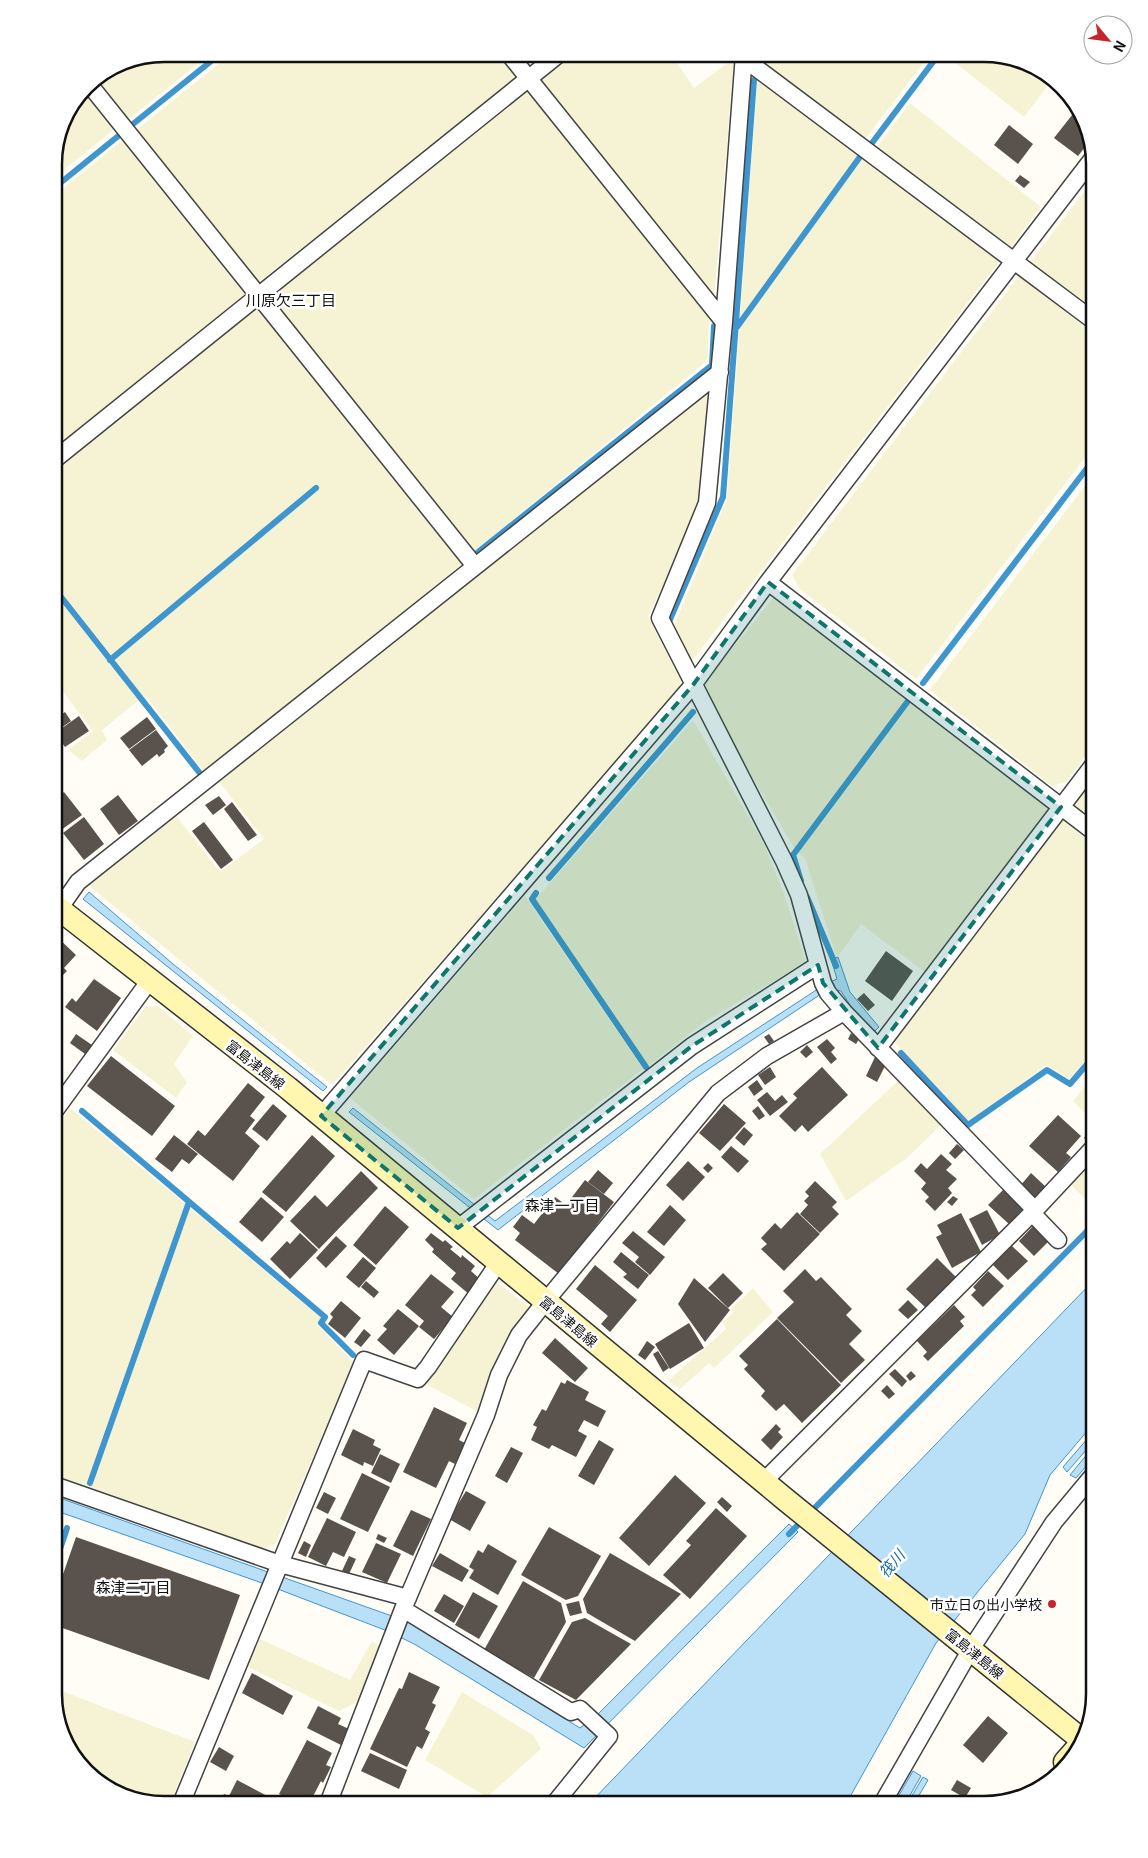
<svg xmlns="http://www.w3.org/2000/svg" width="1148" height="1858" viewBox="0 0 1148 1858" font-family="Georgia,'Noto Sans JP',serif">
	<rect width="100%" height="100%" fill="#fffdf5"/>
	<path fill="#f6f3d4" d="M165,54H210L125,122L93,82L123,62Z
		M231,54H504L516,68L513,80L259,282L253,280L134,132Z
		M571,54H671L694,88L734,58L714,301L540,84L541,77Z
		M762,54H930L863,142L761,66Z
		M944,54H991L1044,72L1052,80L1024,117Z
		M758,74L1002,258L692,661L674,626L727,499Z
		M86,87L118,126L54,178V158L62,122Z
		M524,90L532,91L709,313L708,357L702,365L473,552L268,300L269,294Z
		M910,103L1041,207L1010,248L877,147Z
		M126,137L248,289L245,295L54,448V196Z
		M1094,179V313L1032,265L1031,261Z
		M1022,272L1094,328V446L916,679L800,589L792,575Z
		M260,305L465,562L204,771L145,695L102,730L107,740L82,761L68,750L93,731L54,680V468L254,306Z
		M715,383L701,505L648,617L681,680L679,690L332,1085L87,884L174,813L220,872L264,839L217,779Z
		M1094,474V744L1066,782L1052,786L930,690Z
		M773,598L1048,809L925,972L861,924L839,955L836,956L805,858L796,851L700,689Z
		M693,720L763,842L784,894L806,962L706,1021L648,1066L535,900Z
		M1094,777V823L1072,806Z
		M1062,820L1094,845V1051L1069,1079L1047,1065L968,1121L893,1041Z
		M525,896L643,1069L474,1199L350,1098Z
		M158,1006L193,1036L174,1064L187,1082L176,1098L113,1050L145,1007Z
		M1094,1076V1123L1073,1101Z
		M901,1078L943,1123L907,1158L846,1201L820,1154Z
		M70,1108L321,1318L317,1324L354,1363L275,1544L261,1550L54,1476V1131Z
		M1094,1153V1196L1088,1202L1067,1181Z
		M493,1279L530,1308L478,1412L422,1382Z
		M753,1288L773,1312L714,1368L709,1363L680,1389L668,1381L726,1329L723,1322L734,1312L731,1309Z
		M260,1639L350,1680L372,1641L382,1649L359,1701L339,1711L248,1667Z
		M54,1688L195,1742L170,1804H158L103,1786L65,1743Z
		M462,1692L533,1735L541,1749L487,1797L425,1760Z"/>
	<path fill="#b9e0f7" stroke="#3f96cf" d="M89,892L173,964L327,1087L323,1091L83,899Z
		M838,957L850,992L879,1027L874,1032L852,1008L841,991L831,989L821,994L689,1082L498,1230L349,1112L353,1108L495,1221L697,1068L827,983L837,979L831,959Z
		M1094,1280V1423L1050,1475L1025,1534L936,1643L846,1804H589Z
		M1094,1431V1441L1067,1472L1063,1467Z
		M1094,1446V1457L1076,1478L1070,1475Z
		M54,1496L406,1621L580,1728L594,1718L789,1524L798,1532L584,1748L416,1645L390,1632L262,1583L54,1510Z
		M913,1771L921,1776L905,1804H894Z
		M923,1777L928,1780L914,1804H907Z"/>
	<g fill="none" stroke-linecap="round" stroke-linejoin="round">
		<path stroke="#3f96cf" stroke-width="6" d="M133,124L220,54
			M872,143L939,54
			M54,188L122,133
			M737,327L862,154
			M478,552L712,365L714,326
			M54,588L202,776
			M668,624L723,497L754,80
			M110,660L316,488
			M923,683L1094,459
			M549,878L693,712
			M801,881L793,855L908,701
			M536,893L532,899L646,1067
			M807,897L836,966
			M901,1053L968,1125L1047,1070L1070,1084L1094,1056
			M82,1111L325,1317L321,1323L353,1355
			M90,1483L189,1202
			M789,1534L1094,1224
			M54,1567L67,1528"/>
	</g>
	<path fill="#5a524d" d="M1076,110L1083,115L1089,142L1078,156L1054,138Z
		M1009,125L1033,144L1018,164L994,145Z
		M1020,175L1030,182L1024,188L1015,181Z
		M65,712L71,721L54,733V720Z
		M79,716L89,731L65,747L55,733Z
		M147,717L156,729L129,749L120,738Z
		M156,730L168,746L164,750L165,752L159,757L157,754L142,766L129,750Z
		M64,792L82,815L57,833L54,830V796L56,794L58,796Z
		M118,795L138,821L119,835L100,809Z
		M219,796L226,805L213,815L205,805Z
		M232,802L257,835L248,841L224,809Z
		M84,817L104,844L84,860L63,833Z
		M204,822L233,860L221,869L192,831Z
		M54,934L76,955L64,968L67,971L54,984Z
		M886,951L913,971L892,1001L865,981Z
		M94,979L121,998L97,1031L65,1007L72,998L76,1002Z
		M864,993L875,1005L868,1011L857,999Z
		M851,1033L859,1039L856,1044L848,1039Z
		M76,1034L92,1045L85,1054L70,1043Z
		M769,1034L774,1041L769,1044L764,1037Z
		M827,1039L835,1048L831,1052L837,1059L831,1064L817,1047Z
		M807,1045L813,1052L806,1058L800,1052Z
		M111,1056L175,1106L152,1136L87,1086Z
		M875,1057L887,1062L877,1082L866,1076Z
		M770,1067L776,1077L765,1085L758,1075Z
		M822,1067L848,1095L808,1132L802,1125L795,1132L779,1116L797,1098L793,1094Z
		M757,1080L763,1089L754,1096L748,1087Z
		M248,1083L265,1097L250,1116L255,1120L245,1133L260,1146L233,1181L187,1144L198,1130L205,1136Z
		M767,1092L775,1101L782,1095L788,1102L770,1116L757,1100Z
		M273,1104L287,1116L267,1141L252,1129Z
		M724,1104L746,1123L720,1151L699,1133Z
		M758,1106L765,1116L759,1120L752,1111Z
		M1058,1115L1081,1136L1066,1153L1071,1157L1058,1172L1029,1146Z
		M744,1127L753,1135L744,1146L735,1138Z
		M1088,1133L1093,1138L1089,1143L1084,1138Z
		M174,1135L198,1154L189,1164L182,1159L172,1172L155,1159Z
		M312,1135L335,1156L286,1212L262,1192Z
		M957,1144L964,1150L955,1159L949,1153Z
		M731,1146L749,1161L738,1173L721,1157Z
		M941,1154L952,1164L946,1170L957,1179L948,1188L952,1193L935,1211L925,1201L929,1197L921,1189L926,1183L914,1171L921,1163L927,1169Z
		M688,1161L705,1177L683,1201L666,1185Z
		M708,1163L713,1168L708,1173L703,1168Z
		M598,1170L613,1183L604,1194L588,1182Z
		M361,1171L378,1188L319,1249L290,1221L315,1195L327,1207Z
		M1031,1173L1046,1187L1035,1200L1020,1186Z
		M585,1180L614,1202L559,1274L515,1240L520,1233L513,1227L522,1215L534,1224L555,1197L566,1205Z
		M815,1181L837,1202L832,1207L839,1214L820,1233L800,1214L808,1205L804,1201L809,1196L805,1192Z
		M1005,1188L1025,1207L1009,1224L988,1205Z
		M953,1196L958,1199L952,1206L947,1202Z
		M261,1197L284,1217L262,1242L239,1222Z
		M670,1205L686,1220L664,1246L647,1232Z
		M385,1206L409,1227L376,1265L353,1245Z
		M987,1210L1000,1235L982,1245L969,1219Z
		M797,1212L820,1234L784,1271L761,1249L767,1244L761,1238L775,1223L781,1229Z
		M961,1213L981,1252L952,1268L936,1237L942,1234L937,1225Z
		M1034,1225L1050,1240L1034,1256L1019,1241Z
		M633,1231L665,1257L650,1275L635,1262L639,1257L622,1243Z
		M300,1233L318,1250L290,1279L270,1259L287,1241L290,1244Z
		M431,1233L443,1242L445,1240L453,1247L450,1249L461,1258L462,1255L475,1266L471,1271L482,1281L470,1295L451,1279L456,1273L432,1252L434,1249L425,1240Z
		M336,1236L347,1246L326,1268L316,1258Z
		M1012,1246L1028,1261L1008,1280L993,1265Z
		M621,1252L649,1275L638,1289L623,1277L627,1274L613,1262Z
		M363,1257L376,1268L359,1288L346,1277Z
		M937,1258L956,1277L926,1308L906,1289Z
		M595,1265L637,1300L610,1332L601,1324L608,1316L576,1289Z
		M805,1269L816,1281L821,1277L852,1309L846,1315L862,1331L849,1344L865,1360L841,1383L777,1318L794,1302L783,1291Z
		M988,1271L1004,1286L983,1307L971,1295L976,1290L973,1287Z
		M723,1273L743,1293L728,1308L708,1288Z
		M431,1274L454,1292L441,1307L453,1317L434,1339L419,1327L424,1321L405,1305Z
		M694,1278L730,1310L705,1342L678,1304Z
		M366,1281L379,1292L374,1298L361,1287Z
		M908,1300L918,1310L908,1319L898,1310Z
		M341,1301L361,1318L345,1338L328,1324L333,1317L330,1314Z
		M954,1305L965,1317L960,1321L964,1326L928,1361L923,1356L927,1352L917,1341Z
		M398,1309L419,1326L394,1355L377,1340L387,1329L383,1326Z
		M777,1319L841,1385L802,1423L784,1404L776,1411L761,1396L765,1391L744,1369L748,1365L739,1356Z
		M689,1323L704,1348L670,1369L655,1344Z
		M364,1329L371,1335L361,1347L354,1342Z
		M555,1338L588,1368L575,1382L542,1353Z
		M647,1341L655,1347L645,1360L638,1355Z
		M658,1351L669,1368L663,1372L653,1354Z
		M895,1369L907,1381L902,1387L889,1374Z
		M911,1371L916,1376L910,1381L906,1376Z
		M567,1380L589,1392L585,1400L606,1411L598,1427L584,1420L578,1431L587,1436L576,1457L552,1445L549,1449L531,1440L537,1427L533,1425L542,1409L546,1411L561,1382L565,1384Z
		M887,1385L895,1394L889,1399L881,1391Z
		M434,1407L467,1423L459,1440L465,1443L455,1464L449,1461L436,1488L403,1472Z
		M776,1424L781,1429L778,1432L783,1437L771,1450L761,1440Z
		M353,1429L375,1440L373,1445L381,1449L373,1466L364,1462L363,1466L341,1455Z
		M599,1440L614,1449L594,1485L578,1476Z
		M511,1447L523,1453L507,1483L495,1476Z
		M380,1454L400,1464L391,1483L371,1473Z
		M362,1473L390,1487L368,1532L340,1519Z
		M675,1475L706,1503L649,1566L619,1538Z
		M466,1491L486,1502L470,1531L449,1519Z
		M324,1492L336,1498L328,1514L316,1508Z
		M722,1497L732,1506L727,1512L717,1502Z
		M716,1508L747,1536L690,1599L663,1575L691,1545L686,1541Z
		M411,1510L431,1519L413,1556L393,1546Z
		M327,1518L356,1532L344,1557L333,1552L326,1566L308,1557Z
		M549,1527L601,1556L578,1596L566,1600L521,1575Z
		M378,1534L387,1538L384,1543L376,1539Z
		M76,1537L240,1595L209,1680L54,1625V1600Z
		M304,1541L311,1545L306,1557L298,1553Z
		M376,1543L401,1554L387,1583L362,1572Z
		M488,1544L517,1561L498,1595L469,1578L474,1570L469,1567L478,1550L483,1553Z
		M440,1553L469,1570L462,1582L432,1566Z
		M610,1553L681,1594L635,1641L587,1613L583,1599Z
		M349,1556L356,1559L349,1574L342,1571Z
		M523,1581L561,1603L566,1622L534,1678L484,1650Z
		M473,1592L498,1606L479,1639L455,1625Z
		M444,1594L464,1606L454,1623L434,1611Z
		M579,1601L582,1613L570,1616L566,1604Z
		M585,1618L631,1644L576,1700L539,1680L572,1622Z
		M409,1672L440,1687L432,1703L436,1705L425,1729L430,1732L422,1749L417,1746L407,1767L370,1749L399,1688L402,1689Z
		M252,1673L293,1696L283,1715L242,1693Z
		M318,1706L341,1718L338,1724L349,1729L341,1745L307,1728Z
		M988,1716L1008,1733L983,1763L963,1745Z
		M307,1740L332,1753L326,1765L331,1767L323,1783L321,1781L309,1804H300L279,1794Z
		M219,1747L234,1756L226,1771L210,1762Z
		M370,1753L407,1770L399,1789L361,1771Z
		M237,1780L271,1798L267,1804H219L224,1794L229,1796Z
		M957,1780L971,1788L965,1798L951,1790Z"/>
	<g fill="none" stroke-linecap="round" stroke-linejoin="round">
		<g stroke="#444" stroke-width="19">
			<path id="street" d="M509,54L724,322
				M744,54L724,322L707,503L660,618L784,861L799,895L823,983L828,993L844,1012L1035,1210
				M743,58L1094,321
				M89,84L475,566
				M54,460L559,54
				M768,582L1094,832
				M59,909L78,882L720,372
				M878,1048L1094,764
				M54,1112L150,980
				M321,1116L693,685L768,582L1093,158
				M1032,1213L1058,1240
				M458,1228L692,1046L818,965
				M764,1481L1035,1210L1094,1147
				M54,1485L280,1564L408,1598
				M403,1609L571,1712L580,1709L609,1736L554,1804
				M181,1804L364,1360L418,1379L428,1367L499,1262
				M328,1804L403,1609L486,1415L499,1375L519,1335L545,1302L718,1093L767,1056L844,1012
				M882,1804L971,1649L1054,1522L1094,1474"/>
		</g>
		<g stroke="#333" stroke-width="25">
			<path id="secondary" d="M54,905L288,1088L786,1500L1082,1740
				M1065,1762L1080,1745"/>
		</g>
		<use href="#street" stroke="#fff" stroke-width="16"/>
		<use href="#secondary" stroke="#fff6b0" stroke-width="22"/>
	</g>
	<path fill="#0f766e" fill-opacity="0.2" stroke="#0f766e" stroke-width="4" stroke-dasharray="10 6" stroke-linejoin="round" d="M768,582L1061,807L878,1048L823,983L818,965L692,1046L458,1228L321,1116L693,685Z"/>
	<circle fill="#c4262e" stroke="#fff" stroke-width="2" cx="1052" cy="1604" r="5"/>
	<g text-anchor="middle" dominant-baseline="central" stroke-width="5" stroke-linejoin="round" paint-order="stroke">
		<g font-size="14" fill="#111" stroke="#fff">
			<text transform="translate(256 1064) rotate(38)">富島津島線</text>
			<text transform="translate(569 1321) rotate(40)">富島津島線</text>
			<text transform="translate(975 1653) rotate(39)">富島津島線</text>
		</g>
		<g font-size="14" fill="#111" stroke="#fff" text-anchor="end">
			<text x="1042" y="1604">市立日の出小学校</text>
		</g>
		<g font-size="15" fill="#111" stroke="#fff">
			<text x="291" y="299">川原欠三丁目</text>
			<text x="562" y="1204">森津一丁目</text>
			<text x="133" y="1586">森津二丁目</text>
		</g>
		<g font-size="15" font-style="italic" fill="#1768a6" stroke="#fff">
			<text transform="translate(891 1563) rotate(-50)">筏川</text>
		</g>
	</g>
	<path d="M0 0H1148V1858H0ZM164 62H984A102 102 0 0 1 1086 164V1694A102 102 0 0 1 984 1796H164A102 102 0 0 1 62 1694V164A102 102 0 0 1 164 62Z" fill="#fff" fill-rule="evenodd"/>
	<path fill="none" stroke="#111" stroke-width="2.5" d="M164 62H984A102 102 0 0 1 1086 164V1694A102 102 0 0 1 984 1796H164A102 102 0 0 1 62 1694V164A102 102 0 0 1 164 62Z"/>
	<g transform="translate(1108 40) rotate(119)"><circle r="24" fill="#ffffff" stroke="#a0a0a0"/>
	<path d="M0-4L9 19L0 12L-9 19Z" fill="#c4262e"/>
	<text y="-8" font-size="14" font-weight="bold" text-anchor="middle" fill="#111111">N</text>
	</g>
</svg>
